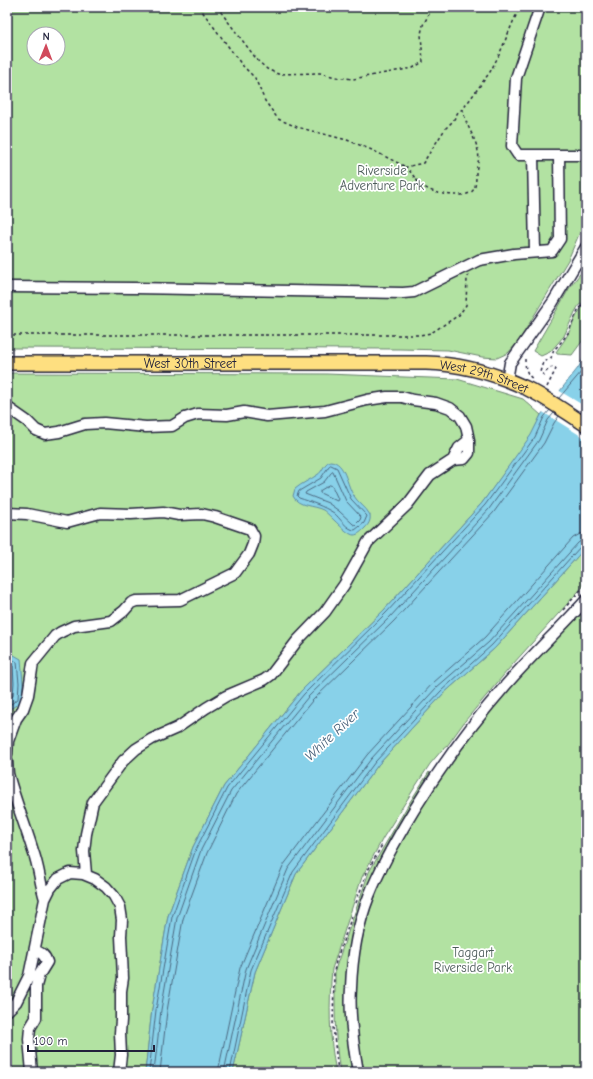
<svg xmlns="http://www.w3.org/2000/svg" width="593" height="1079" viewBox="0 0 593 1079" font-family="'Comic Neue',sans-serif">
	<rect width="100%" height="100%" fill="#fff"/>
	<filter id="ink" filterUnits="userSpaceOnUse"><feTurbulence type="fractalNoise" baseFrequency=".025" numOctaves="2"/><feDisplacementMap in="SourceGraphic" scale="8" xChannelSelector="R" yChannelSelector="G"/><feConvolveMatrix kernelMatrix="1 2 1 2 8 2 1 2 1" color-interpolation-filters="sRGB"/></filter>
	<g filter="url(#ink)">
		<path fill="#b2e2a2" stroke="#6a826e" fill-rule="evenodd" d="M7,7H586V218L568,260L518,342L508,353L497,358L482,357L448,350L399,349L7,348ZM34,34H58V58H34Z
			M586,266V301L579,305L575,312L564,336L550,352L541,356L533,351L570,287Z
			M586,304V336L572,355L557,354L556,352C560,346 565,340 568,334C574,323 576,312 586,304Z
			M7,373L326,374L457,379L523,399L541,415L532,435L482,503L384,610L301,691L224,786L193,847L168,916L152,1009L145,1072H7Z
			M586,547V583L513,664L465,721L447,746L442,750L430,764L415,787L383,838L362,877L332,969C329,1003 329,1038 336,1072H233L255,972L296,874L378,765L443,694L495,648Z
			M586,602V1072H365L357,1042L355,1023L357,972L360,948L365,923L379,883L393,851L433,786L467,738Z
			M429,772L430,773C410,805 388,838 373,873C346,935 340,1005 352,1072H340C334,1038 335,1004 335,970L338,961L369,872L408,805Z"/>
		<path fill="#88d1e9" stroke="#5f8ba3" d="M586,354V547L495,648L443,694L378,765L296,874L255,972L233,1072H145L152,1009L168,916L193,847L224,786L301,691L384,610L482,503L531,435L541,415L578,368Z
			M330,461C346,462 346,485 354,496C358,503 366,507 370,515C371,521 368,525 365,528C362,531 358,535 354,535C347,535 330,515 323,510C313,505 298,507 293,496L295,489C302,483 310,480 317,475C323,472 323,464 330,461Z
			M14,655L21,659L23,683L22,701L12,708H7V657Z"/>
		<path fill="#fff" d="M558,390L586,407V439L541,411Z"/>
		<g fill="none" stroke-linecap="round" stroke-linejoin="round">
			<path stroke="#4b6881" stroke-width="1" d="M559,398L582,371L586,362
				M331,465L337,468L351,499L367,516L364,523L355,530C347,530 340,518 334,513C323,506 311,502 299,498L297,496L299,491L321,478L329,466Z
				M333,472L346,501L361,517L360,520L355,525L353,524L339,511L328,503L305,494L306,492L324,482L331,473Z
				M330,485L332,486L338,499L337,501L320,493V491Z
				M7,660H13L17,662L19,683L18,699L11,704H7
				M7,665L13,666L14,683L13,696L7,699
				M149,1072L156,1010L172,917L196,849L227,788L304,694L386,613L485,505L535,437L544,417L550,410
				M154,1072L161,1010L177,918L201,850L231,791L308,697L390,617L489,509L539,440L548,420L554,413
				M160,1072L167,1011L183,919L207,853L236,794L312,701L394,621L494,512L544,443L554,423L559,416
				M218,1072L240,968L283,866L367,755L433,683L485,637L573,538L580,534L586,533
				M224,1072L246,969L288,869L371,759L437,687L489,642L578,543L582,540L586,539
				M230,1072L251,970L293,872L375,762L441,691L492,645L581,546L586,544"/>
			<g stroke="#22223b" stroke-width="13">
				<path id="minor" d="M540,7L516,78L512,146L518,155H586
					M533,155L535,252
					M7,287L134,288L403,293L414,292L479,260L514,254L552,251L560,239L559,155
					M507,380L510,363L553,302L586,247
					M7,407L27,421L36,430L45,434L59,432L85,424L104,423L146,427L172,426L185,418L198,414L227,415L244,412L267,416L325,411L367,400L387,397H402L413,400L436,403L450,408L460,416L466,426L469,440V453L464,459L453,460L430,475L408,504L368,542L344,585L325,612L297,641L271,675L264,680L226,696L206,708L177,728L152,739L136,749L123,761L93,802L86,834L84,851L86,874
					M453,460L459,448L469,440
					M7,513L27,514L67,522L100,513L131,514L163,512L179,515L202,514L215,517L250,529L254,536L253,544L249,554L235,573L180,600L136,601L131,603L124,611L111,621L74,626L61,632L55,636L33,663L28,695L23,709L16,719L8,741L7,754
					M7,761L8,774C15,800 25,825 33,851C39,867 40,883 45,899L29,976L16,1002L7,1011
					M45,899L50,889L58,879L70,873L83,874L95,879L106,887L114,896L120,907L122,920L121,936L123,978L121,991V1020L120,1033L121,1055L119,1072
					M32,1072L29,1039L30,1028L36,1018V986L39,975L47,962C45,955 41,953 35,950
					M358,1072C353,1044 349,1016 351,988C352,957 358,924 369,896C381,866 397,838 414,810C441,766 471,725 505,686C531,656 560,629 586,600"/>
			</g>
			<g stroke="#22223b" stroke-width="16">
				<g id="major">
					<path id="s1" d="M7,363H426C461,364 494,373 526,388C547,398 567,413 586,425"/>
				</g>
			</g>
			<path stroke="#22223b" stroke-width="1.5" stroke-dasharray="3 3" stroke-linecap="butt" d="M199,7L242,65L255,78L265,101L278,119L297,127L347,140L372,150L406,167
				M217,7L258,61L267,69L278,74L320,73L336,77L353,79L413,68L423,62L421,34L423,25L433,7
				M463,109C465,125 475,136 478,151C480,159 477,165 476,172C476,188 476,195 457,195C442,195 428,192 418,182C414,177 411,172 406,167L423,163L445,129L453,121L458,112L463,109L490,72L499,55L513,22L520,7
				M7,335H419L431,333L459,315L466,305L467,278L469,275
				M525,359C525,367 526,374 533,379
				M547,387L556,369L554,367L549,368L544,375L540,372L543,362L551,358L554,350L562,341L568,333L579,308L586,303
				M563,610L586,584
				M356,903L367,872L382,845
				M338,1072L333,1027L334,972L336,961L352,916"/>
			<use href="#minor" stroke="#fff" stroke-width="10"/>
			<use href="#major" stroke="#fedf80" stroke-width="13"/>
		</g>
	</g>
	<g text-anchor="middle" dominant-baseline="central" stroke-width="3.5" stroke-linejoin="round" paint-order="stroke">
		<g font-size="13" fill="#4d5c5a" stroke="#fff">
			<text x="382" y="170">Riverside<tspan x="382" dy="15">Adventure Park</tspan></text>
			<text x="473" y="952">Taggart<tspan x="473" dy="15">Riverside Park</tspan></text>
		</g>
		<g font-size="13" fill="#22223b" stroke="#fff">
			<text stroke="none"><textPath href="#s1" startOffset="183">West 30th Street</textPath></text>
			<text stroke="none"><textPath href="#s1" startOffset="479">West 29th Street</textPath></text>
		</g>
		<g font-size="14" font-style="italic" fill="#465f78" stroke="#fff">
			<text transform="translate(332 735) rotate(-43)">White River</text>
		</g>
	</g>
	<rect width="593" height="1079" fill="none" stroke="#fff" stroke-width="24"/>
	<rect x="12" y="12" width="569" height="1055" fill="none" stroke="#22223b" stroke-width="1.5" filter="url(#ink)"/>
	<g transform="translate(46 46) rotate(1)"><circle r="19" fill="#ffffff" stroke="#a7a7b1"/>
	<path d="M0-3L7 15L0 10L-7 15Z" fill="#d1495b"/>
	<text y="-6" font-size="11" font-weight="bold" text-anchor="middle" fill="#22223b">N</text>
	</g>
	<path d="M28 1045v6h126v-6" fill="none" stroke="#22223b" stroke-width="2"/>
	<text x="34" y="1045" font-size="12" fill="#22223b" stroke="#ffffff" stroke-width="3" paint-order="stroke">100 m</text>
</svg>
